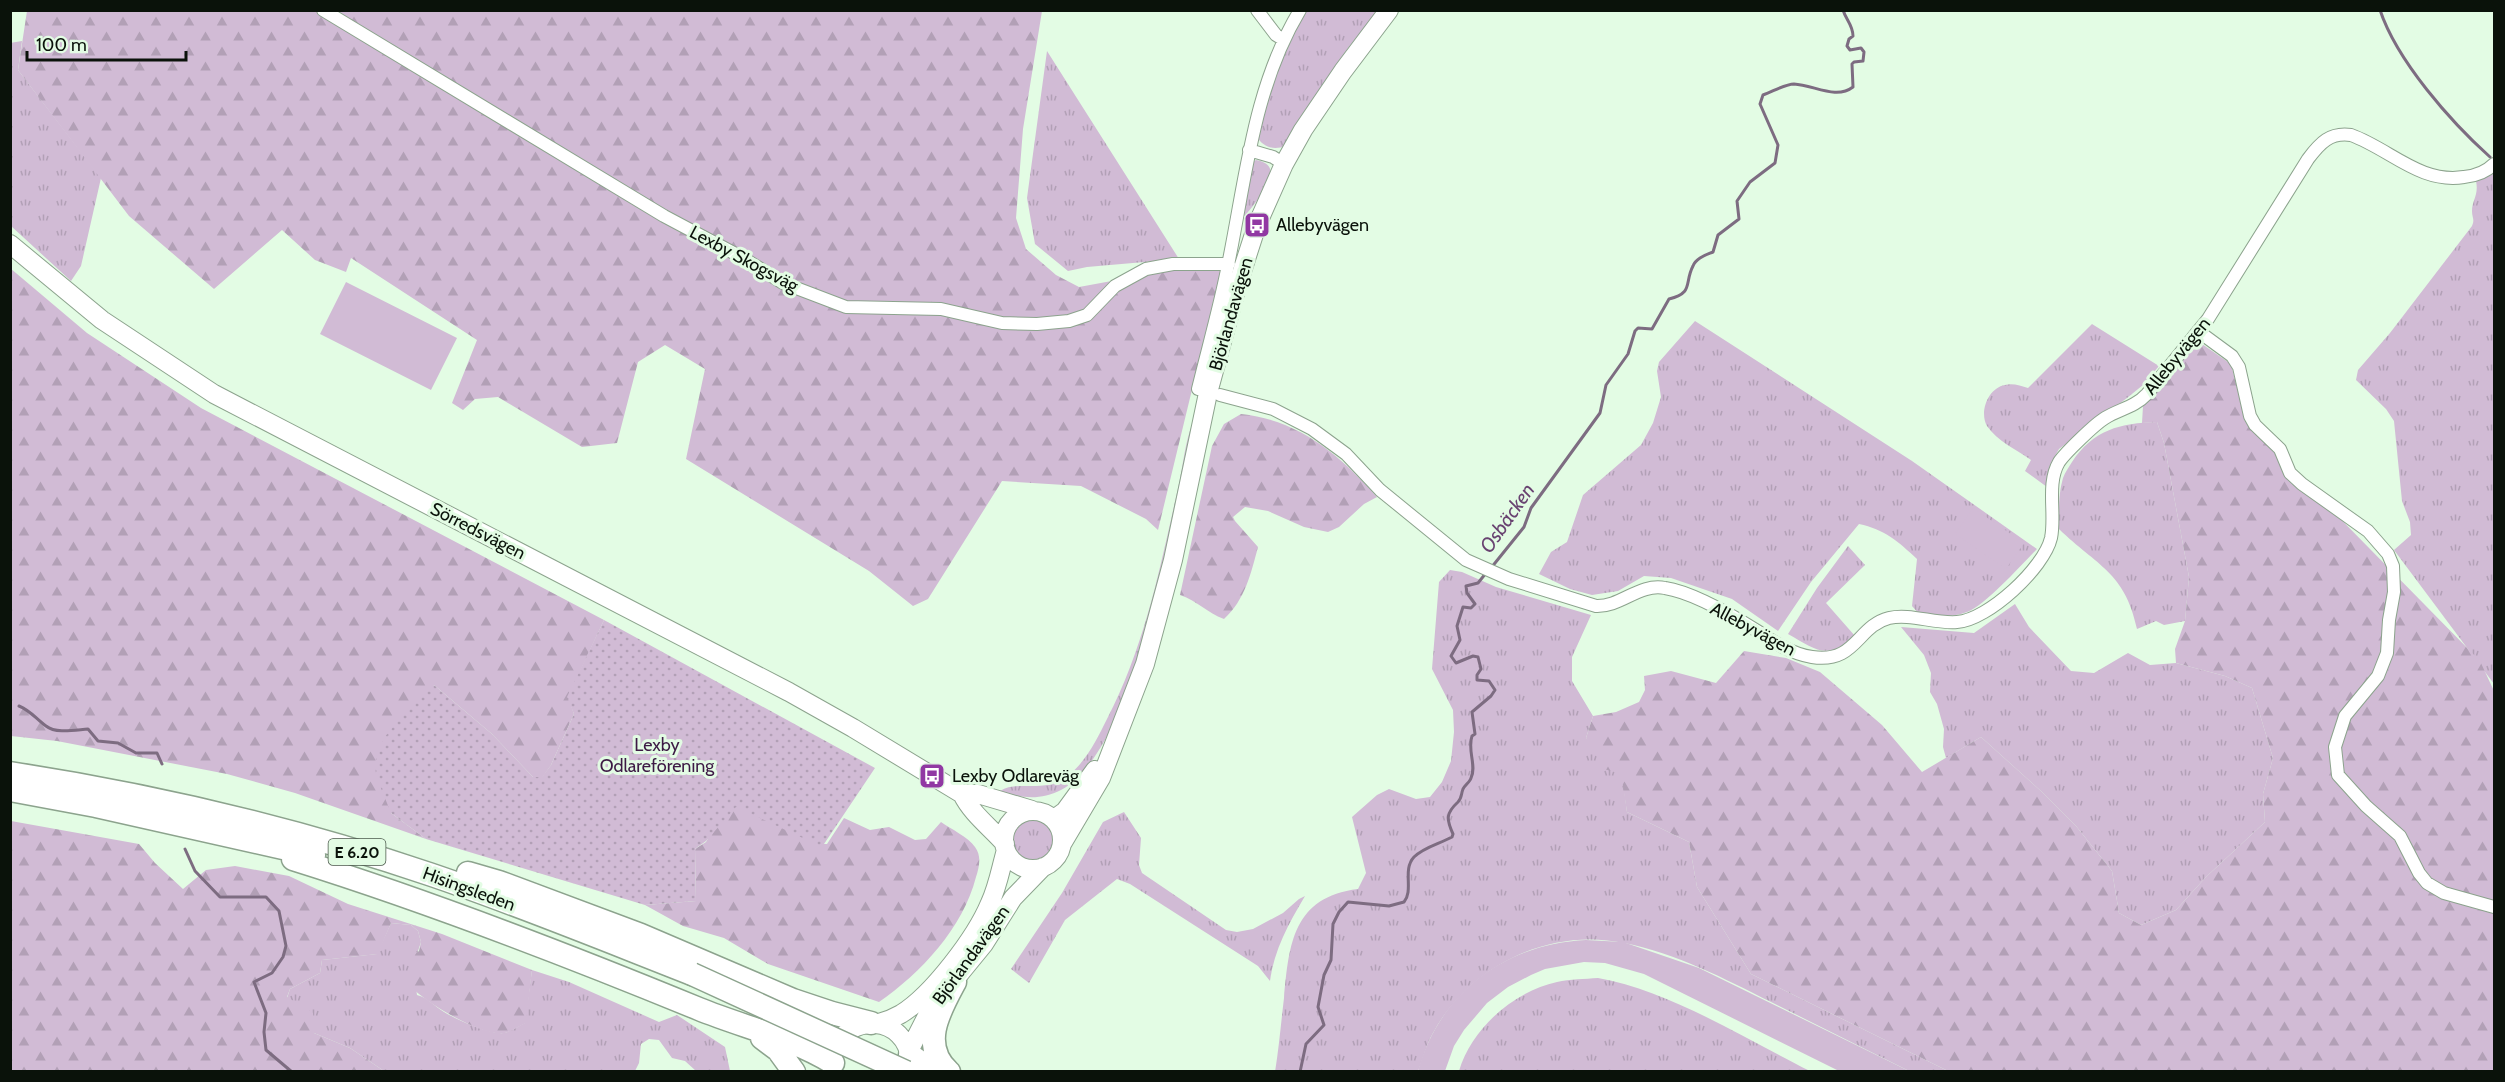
<svg xmlns="http://www.w3.org/2000/svg" width="2505" height="1082" viewBox="0 0 2505 1082" font-family="Cabin,sans-serif">
	<defs>
		<pattern id="grass-tufts" width="24" height="20" patternUnits="userSpaceOnUse" patternTransform="scale(1.5)"><rect width="24" height="20" fill="#d1bbd5"/><path d="M3 7l-1-3M5 7V3M7 7l1-3M15 17l-1-3M17 17v-4M19 17l1-3" fill="none" stroke="#b2a0b6"/></pattern>
		<pattern id="forest-firs" width="22" height="20" patternUnits="userSpaceOnUse" patternTransform="scale(1.5)"><rect width="22" height="20" fill="#d1bbd5"/><path d="M5 1l3.5 6h-7zM16 11l3.5 6h-7z" fill="#b2a0b6"/></pattern>
		<pattern id="garden-dots" width="8" height="8" patternUnits="userSpaceOnUse" patternTransform="scale(1.5)"><rect width="8" height="8" fill="#d1bbd5"/><path d="M2 2h.1M6 6h.1" fill="none" stroke="#b2a0b6" stroke-width="1.8" stroke-linecap="round"/></pattern>
	</defs>
	<rect width="100%" height="100%" fill="#e3fce4"/>
	<path fill="url(#grass-tufts)" d="M1305,11H1378L1348,48L1286,146C1274,150 1264,148 1257,137C1268,91 1285,52 1305,11Z
		M22,41L18,70L101,178L81,266L71,281L11,226L10,43Z
		M1047,51L1179,259L1087,267L1068,271L1035,244L1027,198Z
		M1256,160C1290,166 1256,201 1245,216L1239,213L1251,163Z
		M2494,171V684L2394,550L2411,535L2410,522L2402,501L2394,421L2386,409L2356,380L2358,370L2390,333L2472,226C2475,219 2472,218 2472,211C2472,200 2479,195 2476,181Z
		M1695,321L1912,461L2037,549C2022,564 1986,605 1967,612C1952,618 1935,616 1920,615L1912,606L1917,559C1899,542 1884,529 1859,524L1811,582L1778,631L1732,599L1671,578L1644,576L1618,591L1592,595L1570,589L1539,574L1551,552L1567,542L1583,495L1641,445L1653,423L1661,397L1657,371L1659,362Z
		M2092,324L2159,366L2143,385L2127,398L2059,449L2050,465L2047,487L2025,471L2031,460C2017,450 1997,441 1987,426C1979,412 1988,388 2005,385C2013,383 2021,386 2028,388Z
		M1193,422C1176,504 1138,750 1061,790C1040,801 1020,798 1000,791C1018,779 1043,795 1069,775C1087,760 1097,739 1107,719C1145,646 1160,568 1178,488C1183,467 1185,441 1193,422Z
		M2157,422L2164,443L2189,577L2185,621L2164,625L2156,621L2137,629C2125,572 2097,566 2059,529C2059,512 2058,495 2063,478C2065,472 2069,467 2072,462C2093,430 2120,423 2157,422Z
		M1848,546L1865,565L1826,603L1855,636C1827,661 1816,650 1788,634L1817,588Z
		M1450,570L1462,572L1496,587L1591,615L1572,657V681L1593,716L1586,738L1622,774L1627,812L1689,842L1697,887L1751,974L1948,1071H1909C1863,1048 1817,1025 1771,1002C1725,979 1676,953 1624,943C1549,927 1469,966 1433,1033C1426,1045 1423,1059 1418,1071L1275,1072C1279,1047 1281,1023 1284,998C1289,944 1293,897 1358,889L1366,873L1352,817L1377,795L1389,789L1416,799L1430,797L1442,782L1451,761L1454,732L1453,710L1432,669L1439,582Z
		M2015,604L2029,627L2071,671L2094,673L2128,653L2150,665L2176,663L2225,676L2252,688L2273,758L2263,794L2265,822L2206,877L2176,910L2141,925L2119,913L2112,871L2076,826L2042,792L1981,737L1946,758L1943,747L1944,729L1937,704L1930,692L1931,673L1924,655L1901,627L1974,633Z
		M1124,812L1141,838L1139,865L1142,873L1226,930L1237,932L1253,929L1283,913L1299,899L1305,896C1289,923 1274,950 1270,981L1258,966L1130,884L1117,879L1065,920L1029,983L1011,969L1062,893L1103,822Z
		M1010 839a24 24 0 1 1 48 0a24 24 0 1 1-48 0Z
		M391,923L411,925L418,931L421,942L413,966L417,995C428,998 432,1004 441,1010C452,1018 491,1035 504,1033C510,1032 519,1026 525,1023L532,970L569,982L659,1022L677,1015L725,1047L730,1071H696L685,1061L672,1058L659,1040L649,1039L641,1044L639,1063L635,1071H384L350,1048L314,1033L299,1006L287,998L290,989L320,973L322,960L377,954Z
		M1598,978C1668,990 1746,1039 1810,1071H1459C1472,1028 1513,992 1557,982C1570,979 1585,979 1598,978Z"/>
	<path fill="url(#forest-firs)" d="M27,11H1042L1023,129L1016,218L1026,249L1056,275L1079,287L1177,269L1221,270L1158,530L1146,519L1081,486L1002,481L928,599L913,606L869,571L686,459L705,369L665,345L638,362L617,443L582,447L498,397L475,399L463,410L452,403L477,340L351,258L346,272L315,260L282,230L214,289L129,216L18,70Z
		M10,268L87,333L201,408L604,620L568,697L574,714L551,765L542,778L533,777L492,734L434,685L391,813L426,839L295,793L227,774L57,741L11,736Z
		M2199,342L2231,364L2245,419L2260,437L2480,661L2494,691V1071H1948L1751,974L1697,887L1689,842L1627,812L1621,774L1604,769L1586,738L1593,716L1616,712L1639,702L1645,690L1644,676L1671,671L1716,683L1744,651L1786,658L1820,672L1882,725L1922,772L1981,737L2042,792L2076,826L2112,871L2119,913L2141,925L2176,910L2206,877L2265,822L2263,794L2273,758L2252,688L2225,676L2176,663L2175,649L2185,621L2189,577L2164,443L2157,422L2142,423L2143,406Z
		M1241,414C1299,420 1340,455 1377,497L1364,504L1339,527L1328,532L1304,527L1268,511L1245,507L1233,517L1235,521L1258,547C1251,573 1245,600 1224,619C1207,613 1198,601 1180,595L1212,446L1224,424Z
		M728,801L819,844H827L844,818L870,830L889,827L915,840L926,839L941,822C951,829 968,837 975,847C982,856 979,868 976,877C963,928 921,973 879,1002L768,964L724,938L683,926L645,905L696,901L695,849L706,842Z
		M11,821L139,844L155,863L183,889L206,870L235,866L289,876L348,904L442,934L532,970L526,1023C519,1026 511,1032 505,1033C482,1038 420,999 407,983L413,966L411,957L419,951L421,942L418,931L411,925L391,923L378,954L322,960L320,973L290,989L287,997L313,1013L314,1033L350,1048L384,1071H11Z"/>
	<path fill="url(#garden-dots)" d="M604,620L875,768L822,847L736,807L706,841L695,849L696,901L645,905L426,839L391,813L376,776L375,762L384,738L408,708L434,685L492,734L533,777H542L551,765L574,714L567,697Z"/>
	<path fill="#d1bbd5" d="M346,282L457,338L431,390L320,334Z
		M1973,508L2024,543L2006,569L1955,534Z
		M1586,940L1623,942L1699,968L1909,1071H1839L1644,974L1605,963L1584,962L1545,969L1531,975L1508,987L1487,1003L1464,1030L1454,1046L1445,1071H1418C1440,992 1505,944 1586,940Z"/>
	<g fill="none" stroke-linecap="round" stroke-linejoin="round">
		<path stroke="#7d6c81" stroke-width="3" d="M2380,10C2397,61 2451,122 2490,157
			M1491,568L1524,527L1531,508L1600,413L1606,385L1628,354L1635,331L1638,328L1652,329L1669,299C1694,293 1684,283 1693,266C1696,258 1706,255 1713,252L1718,235L1739,219L1737,201L1750,182L1775,163L1778,145L1760,104L1763,95C1772,92 1785,84 1794,84C1814,85 1836,100 1853,87L1852,64L1854,62L1863,61L1864,52L1861,48L1850,50L1847,46L1849,39L1853,36C1853,25 1846,20 1843,10
			M19,706C31,711 36,719 46,726C56,734 75,730 88,729L98,741L118,743L136,753H157L162,764
			M185,849L195,871L220,897H266L279,911L286,946L283,957L272,973L254,982L266,1013L264,1032L266,1050L292,1072
			M1300,1072L1306,1044L1324,1025L1318,1007L1324,975L1331,960L1333,924L1339,912L1348,902L1389,906L1404,902C1414,890 1402,870 1414,857C1424,847 1439,844 1452,837L1453,834C1446,819 1446,813 1458,802C1462,798 1461,794 1463,789C1465,785 1470,782 1471,778C1477,766 1467,750 1472,736L1475,734L1472,712L1491,696L1495,690L1489,681L1477,680V675L1481,669L1478,657L1473,656L1456,663L1451,656L1460,640L1457,626L1463,607L1471,608L1475,604L1467,593L1466,586L1478,583L1486,573"/>
		<g stroke="#8ca38d" stroke-width="14">
			<path id="street" d="M323,10L664,216L743,258L783,283L846,307L941,309L1002,323L1037,324L1069,321L1087,315L1115,286L1146,269L1173,264H1229
				M1257,10L1276,35L1284,40
				M1249,150L1273,157L1284,164
				M2198,331L2232,356L2239,367L2250,416L2255,425L2280,449L2290,473L2302,484L2368,531L2388,554L2393,566L2394,592L2389,620L2387,653L2378,676L2345,716L2335,747L2338,775L2366,806L2400,836L2419,873L2427,883L2444,893L2494,907
				M1198,389C1208,348 1220,306 1228,265C1246,178 1253,88 1300,10
				M1220,395L1273,409L1312,429L1346,454L1380,490L1466,560L1509,579L1596,606C1621,607 1639,583 1665,588C1692,592 1735,617 1759,632C1775,643 1792,654 1812,657C1856,664 1857,626 1889,618C1910,613 1935,624 1957,622C1988,620 2044,568 2051,538C2056,514 2046,484 2059,462C2065,453 2095,424 2105,418C2120,409 2135,407 2147,394L2208,319L2308,159C2320,143 2330,132 2351,135C2390,149 2420,184 2464,177C2475,176 2486,172 2494,164"/>
		</g>
		<g stroke="#8ca38d" stroke-width="20">
			<path id="secondary" d="M10,244L102,320L214,394L789,692L853,728L962,794H978L1032,810
				M962,794C972,814 990,827 1005,844
				M1004 840a29 29 0 1 1 58 0a29 29 0 1 1-58 0Z
				M1054,819L1065,811L1095,770
				M1062,844L1101,778L1145,664L1173,560L1208,393L1236,290L1257,225L1284,164L1303,130L1343,71L1389,10
				M879,1023C887,1021 894,1018 901,1014C932,995 976,937 990,903C998,886 1001,867 1006,850
				M909,1051L930,1010L984,944L1013,898L1043,867
				M834,1052C847,1011 907,1016 910,1060"/>
		</g>
		<g stroke="#8ca38d" stroke-width="25">
			<path id="highway" d="M10,773C152,795 294,828 429,874C518,904 605,940 692,974
				M10,790L96,806L314,855
				M293,859C431,902 565,954 699,1009C743,1027 793,1038 833,1063
				M468,873L499,882L641,935L793,1000L832,1013L871,1023
				M762,1038L778,1050L794,1072
				M910,1055L934,1072
				M949,1072C919,1045 940,1010 955,982"/>
		</g>
		<use href="#street" stroke="#fff" stroke-width="12"/>
		<use href="#secondary" stroke="#fff" stroke-width="18"/>
		<use href="#highway" stroke="#fff" stroke-width="22"/>
		<g stroke="#8ca38d" stroke-width="25" stroke-linecap="butt">
			<path id="highway-bridge" d="M692,974L906,1072"/>
		</g>
		<use href="#highway-bridge" stroke="#fff" stroke-width="22"/>
	</g>
	<defs>
		<g id="bus-square" transform="scale(1.35)"><rect x="-9" y="-9" width="18" height="18" rx="4" fill="#9138a3" stroke="#e3fce4"/><path d="M-5-6H5V4H4V6H2V4H-2V6H-4V4H-5ZM-3.5-4V0h7V-4ZM-3.5 1.2v1.5H-2V1.2ZM2 1.2v1.5H3.5V1.2Z" fill="#fff"/></g>
	</defs>
	<g fill-rule="evenodd">
		<use href="#bus-square" x="1257" y="225"/>
		<use href="#bus-square" x="932" y="776"/>
	</g>
	<g text-anchor="middle" dominant-baseline="central" stroke-width="6" stroke-linejoin="round" paint-order="stroke">
		<rect fill="#e3fce4" stroke="#4b584b" stroke-width="1.5" x="328.5" y="839" width="57" height="26" rx="4.5"/>
		<g font-size="16" font-weight="bold" fill="#0a120a">
			<text x="357" y="852">E 6.20</text>
		</g>
		<g font-size="18" fill="#0a120a" stroke="#e3fce4" text-anchor="start">
			<text x="1276" y="225">Allebyvägen</text>
			<text x="952" y="776">Lexby Odlareväg</text>
		</g>
		<g font-size="18" fill="#0a120a" stroke="#e3fce4">
			<text transform="translate(744 259) rotate(28)">Lexby Skogsväg</text>
			<text transform="translate(1231 314) rotate(-74)">Björlandavägen</text>
			<text transform="translate(2177 356) rotate(-51)">Allebyvägen</text>
			<text transform="translate(478 531) rotate(27)">Sörredsvägen</text>
			<text transform="translate(1753 629) rotate(28)">Allebyvägen</text>
			<text transform="translate(469 889) rotate(20)">Hisingsleden</text>
			<text transform="translate(971 955) rotate(-54)">Björlandavägen</text>
		</g>
		<g font-size="18" fill="#3d1a45" stroke="#e3fce4">
			<text x="657" y="745">Lexby<tspan x="657" dy="21">Odlareförening</tspan></text>
		</g>
		<g font-size="20" font-style="italic" fill="#694371" stroke="#e3fce4">
			<text transform="translate(1507 518) rotate(-55)">Osbäcken</text>
		</g>
	</g>
	<rect width="2505" height="1082" fill="none" stroke="#0a120a" stroke-width="24"/>
	<path d="M27 51v9h159v-9" fill="none" stroke="#0a120a" stroke-width="3"/>
	<text x="36" y="51" font-size="18" fill="#0a120a" stroke="#e3fce4" stroke-width="4.5" paint-order="stroke">100 m</text>
</svg>
